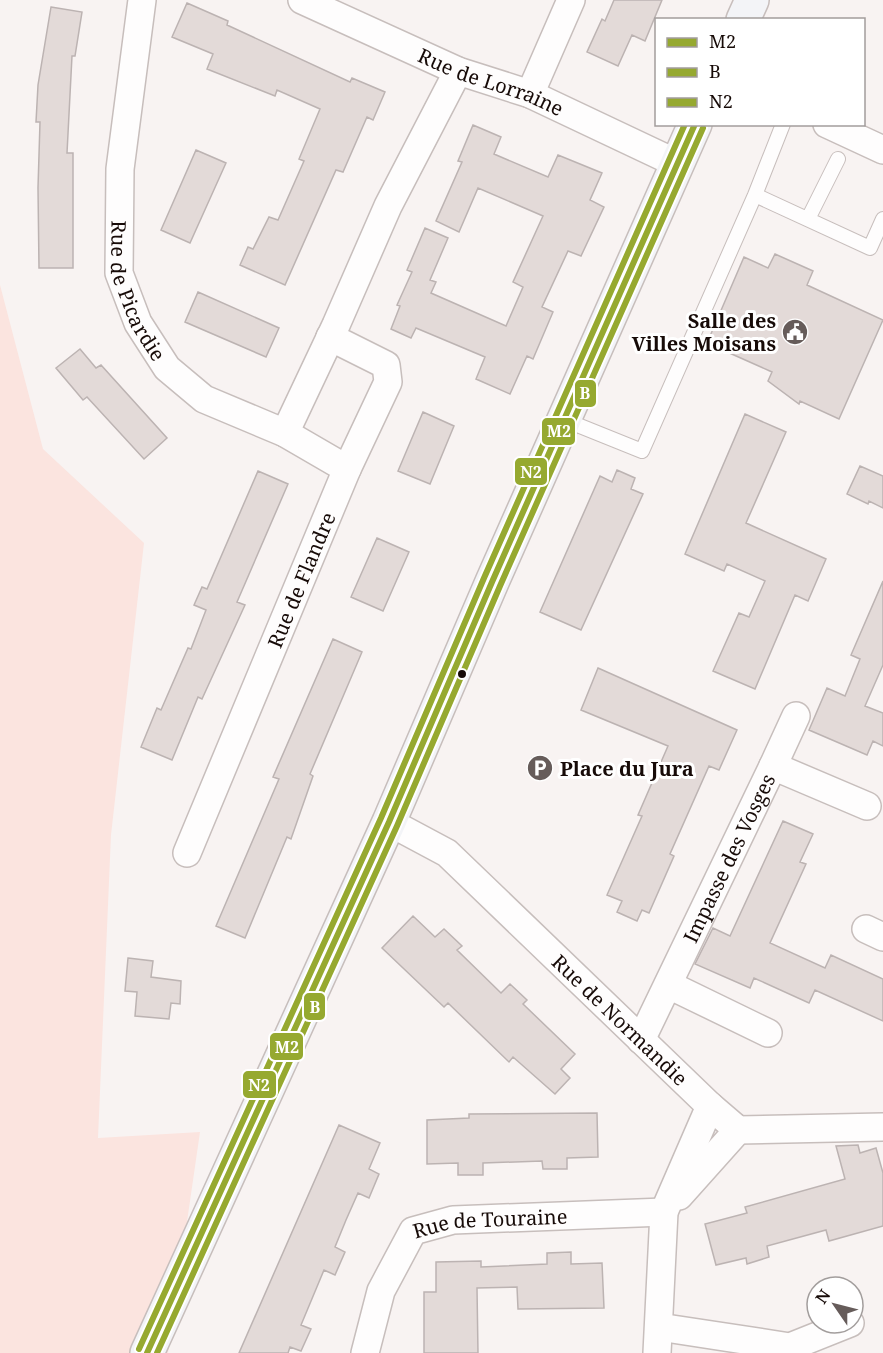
<svg xmlns="http://www.w3.org/2000/svg" width="883" height="1353" viewBox="0 0 883 1353" font-family="'Noto Serif',serif">
	<rect width="100%" height="100%" fill="#f8f3f2"/>
	<path fill="#fbe4df" d="M0,285L43,449L144,543L111,835L98,1138L200,1132L168,1353H0Z"/>
	<path fill="#e3dad8" stroke="#bcb3b2" stroke-width="1.5" d="M614,0H662L645,41L632,35L618,66L587,52L602,19L605,21Z
		M187,3L228,21L227,25L350,82L352,78L385,92L373,120L367,117L343,172L336,170L285,285L240,265L248,247L253,249L269,217L278,220L304,161L299,159L320,109L277,90L275,96L207,69L213,54L172,37Z
		M51,7L82,12L75,56H72L67,153H73V268H39L38,188L40,122H36L38,85Z
		M473,125L501,137L494,154L548,177L558,155L602,173L590,200L604,207L581,256L568,251L542,307L553,312L533,359L527,356L510,394L476,379L485,357L416,328L411,338L391,329L400,306L397,305L412,272L407,270L425,228L448,238L430,280L436,282L431,293L506,326L523,287L513,282L543,216L478,188L459,232L436,221L462,162L458,161Z
		M196,150L226,163L190,243L161,230Z
		M775,254L813,271L807,285L883,320L839,419L800,401L799,404L768,381L772,372L707,343L744,257L768,268Z
		M198,292L279,328L266,357L185,322Z
		M80,349L96,368L101,365L167,438L144,459L87,397L83,400L56,368Z
		M423,412L454,426L430,484L398,471Z
		M745,414L786,432L746,523L826,559L808,601L795,595L755,689L713,671L739,613L749,617L765,581L727,564L724,571L685,554Z
		M860,466L883,476V508L869,501L868,504L847,494Z
		M617,470L635,478L631,489L643,494L581,630L540,612L600,476L612,482Z
		M258,471L288,484L237,602L245,605L202,699L198,697L172,760L141,747L157,708L161,710L188,648L191,649L206,610L194,605L202,587L207,589Z
		M377,538L409,552L383,611L351,597Z
		M883,581V665L865,706L883,713V746L873,741L867,755L809,730L827,688L845,696L860,659L851,655Z
		M333,639L362,652L310,774L313,776L291,839L287,837L245,938L216,926L279,779L273,777Z
		M598,668L737,730L719,770L709,766L670,854L674,856L649,913L642,910L637,921L617,912L622,901L607,895L642,816L638,815L668,746L581,710Z
		M783,821L813,834L800,862L806,864L770,943L825,968L831,955L883,979V1021L815,990L809,1003L754,978L750,988L695,964L713,928L730,936Z
		M413,916L435,937L444,929L462,946L457,950L501,993L510,984L527,1000L523,1004L575,1054L561,1069L570,1078L555,1094L513,1057L509,1062L448,1003L444,1007L382,948Z
		M128,958L153,961L151,977L181,981L180,1004L171,1003L169,1019L135,1016L137,992L125,991Z
		M597,1113L598,1157L567,1158V1169H543L542,1161L483,1163V1175H458V1163L427,1164V1120L469,1118V1114Z
		M339,1125L380,1143L369,1169L379,1174L369,1198L358,1193L346,1220L335,1247L345,1252L335,1275L324,1270L301,1325L311,1329L301,1351L290,1347L288,1353H239Z
		M858,1145L860,1153L876,1148L883,1173V1226L829,1241L826,1230L767,1246L769,1257L747,1264L746,1258L716,1265L705,1224L747,1213L745,1207L845,1179L836,1146Z
		M571,1252V1264L602,1263L604,1308L518,1309L517,1287L477,1288L478,1353H424V1292H436V1262L481,1261V1267L547,1264V1253Z"/>
	<g fill="none" stroke-linecap="round" stroke-linejoin="round">
		<g stroke="#c7bebc" stroke-width="16">
			<path id="lane" d="M755,195L870,248L883,219
				M808,219L838,159
				M565,420L642,451L755,195L783,124"/>
		</g>
		<g stroke="#c7bebc" stroke-width="30">
			<g id="street">
				<path id="s1" d="M142,0L120,169L119,273L138,323L167,368L204,399L285,433L347,469"/>
				<path id="s2" d="M302,0L458,71L530,94L678,164"/>
				<path d="M530,94L571,0"/>
				<path d="M827,124L883,150"/>
				<path d="M285,433L336,325L388,206L458,71"/>
				<path d="M773,766L796,716"/>
				<path id="s3" d="M389,822L447,853L710,1106L738,1130L883,1127"/>
				<path id="s4" d="M187,853L347,469L388,382L386,365L330,337"/>
				<path d="M866,929L883,937"/>
				<path d="M669,985L768,1033"/>
				<path id="s5" d="M641,1040L773,766L867,806"/>
				<path d="M679,1196L738,1130"/>
				<path d="M659,1327L790,1347L850,1323"/>
				<path id="s6" d="M365,1353L381,1291L413,1231L453,1220L664,1212"/>
				<path d="M657,1353L664,1212L710,1106"/>
			</g>
		</g>
		<g stroke="#c7bebc" stroke-width="36">
			<path id="secondary" d="M743,20L752,0
				M147,1353L389,822L492,582L695,124"/>
		</g>
		<use href="#lane" stroke="#fefdfd" stroke-width="14"/>
		<use href="#street" stroke="#fefdfd" stroke-width="27"/>
		<use href="#secondary" stroke="#f3f4f7" stroke-width="33"/>
		<g stroke="#fff" stroke-width="10">
			<path id="bus-1" d="M147,1353L389,822L492,582L695,124"/>
		</g>
		<g stroke="#fff" stroke-width="10">
			<path id="bus-2" d="M157,1353L397,826L500,586L703,128"/>
		</g>
		<g stroke="#fff" stroke-width="10">
			<path id="bus-3" d="M139,1349L381,818L484,578L685,124"/>
		</g>
		<use href="#bus-1" stroke="#96a930" stroke-width="6"/>
		<use href="#bus-2" stroke="#96a930" stroke-width="6"/>
		<use href="#bus-3" stroke="#96a930" stroke-width="6"/>
	</g>
	<defs>
		<g id="civic-disc" transform="scale(1.35)"><circle r="9.5" fill="#665c5a" stroke="#fff"/><path d="M-.6-6.5H3V-4.5H.6V-3L4-1V1h2V6H-6V1h2V-1L-.6-3ZM-1.2 2.5V6h2.4V2.5Z" fill="#fff"/></g>
		<g id="parking-disc" transform="scale(1.35)"><circle r="9.5" fill="#665c5a" stroke="#fff"/><path d="M-3.5-5.5H1a3.5 3.5 0 0 1 0 7H-1V5.5H-3.5ZM-1-3.4V-.6H.8a1.4 1.4 0 0 0 0-2.8Z" fill="#fff"/></g>
	</defs>
	<g fill-rule="evenodd">
		<use href="#civic-disc" x="795" y="332"/>
		<use href="#parking-disc" x="540" y="768"/>
	</g>
	<circle fill="#170b08" stroke="#fff" stroke-width="2" cx="462" cy="674" r="5"/>
	<g text-anchor="middle" dominant-baseline="central" stroke-width="6" stroke-linejoin="round" paint-order="stroke">
		<g font-size="20" fill="#170b08" stroke="#fff">
			<text stroke="none"><textPath href="#s2" startOffset="206">Rue de Lorraine</textPath></text>
			<text stroke="none"><textPath href="#s1" startOffset="296">Rue de Picardie</textPath></text>
			<text stroke="none"><textPath href="#s4" startOffset="296">Rue de Flandre</textPath></text>
			<text stroke="none"><textPath href="#s5" startOffset="202">Impasse des Vosges</textPath></text>
			<text stroke="none"><textPath href="#s3" startOffset="306">Rue de Normandie</textPath></text>
			<text stroke="none"><textPath href="#s6" startOffset="210">Rue de Touraine</textPath></text>
		</g>
		<g font-size="20" font-weight="bold" fill="#170b08" stroke="#fff" text-anchor="end">
			<text x="776" y="320">Salle des<tspan x="776" dy="23">Villes Moisans</tspan></text>
			<text x="560" y="768" text-anchor="start">Place du Jura</text>
		</g>
	</g>
	<g stroke="#fff" stroke-width="2">
		<rect x="574" y="379" width="23" height="29" rx="6" fill="#96a930"/>
		<rect x="541" y="417" width="35" height="29" rx="6" fill="#96a930"/>
		<rect x="514" y="457" width="34" height="29" rx="6" fill="#96a930"/>
		<rect x="303" y="992" width="23" height="29" rx="6" fill="#96a930"/>
		<rect x="269" y="1032" width="35" height="29" rx="6" fill="#96a930"/>
		<rect x="242" y="1070" width="35" height="29" rx="6" fill="#96a930"/>
	</g>
	<g font-size="16" text-anchor="middle" font-weight="bold" fill="#fff">
		<text x="585" y="399">B</text>
		<text x="559" y="437">M2</text>
		<text x="531" y="478">N2</text>
		<text x="315" y="1013">B</text>
		<text x="287" y="1053">M2</text>
		<text x="259" y="1091">N2</text>
	</g>
	<rect x="655" y="18" width="210" height="108" fill="#ffffff" stroke="#a29d9c" stroke-width="1.5"/>
	<rect x="667" y="38" width="30" height="9" fill="#96a930" stroke="#a29d9c" stroke-width="1.5"/>
	<text x="709" y="48" font-size="18" fill="#170b08">M2</text>
	<rect x="667" y="68" width="30" height="9" fill="#96a930" stroke="#a29d9c" stroke-width="1.5"/>
	<text x="709" y="78" font-size="18" fill="#170b08">B</text>
	<rect x="667" y="98" width="30" height="9" fill="#96a930" stroke="#a29d9c" stroke-width="1.5"/>
	<text x="709" y="108" font-size="18" fill="#170b08">N2</text>
	<g transform="translate(835 1305) rotate(305)"><circle r="28" fill="#ffffff" stroke="#a29d9c" stroke-width="1.5"/>
	<path d="M0-4.5L10 22L0 15L-10 22Z" fill="#665c5a"/>
	<text y="-9" font-size="16" font-weight="bold" text-anchor="middle" fill="#170b08">N</text>
	</g>
</svg>
